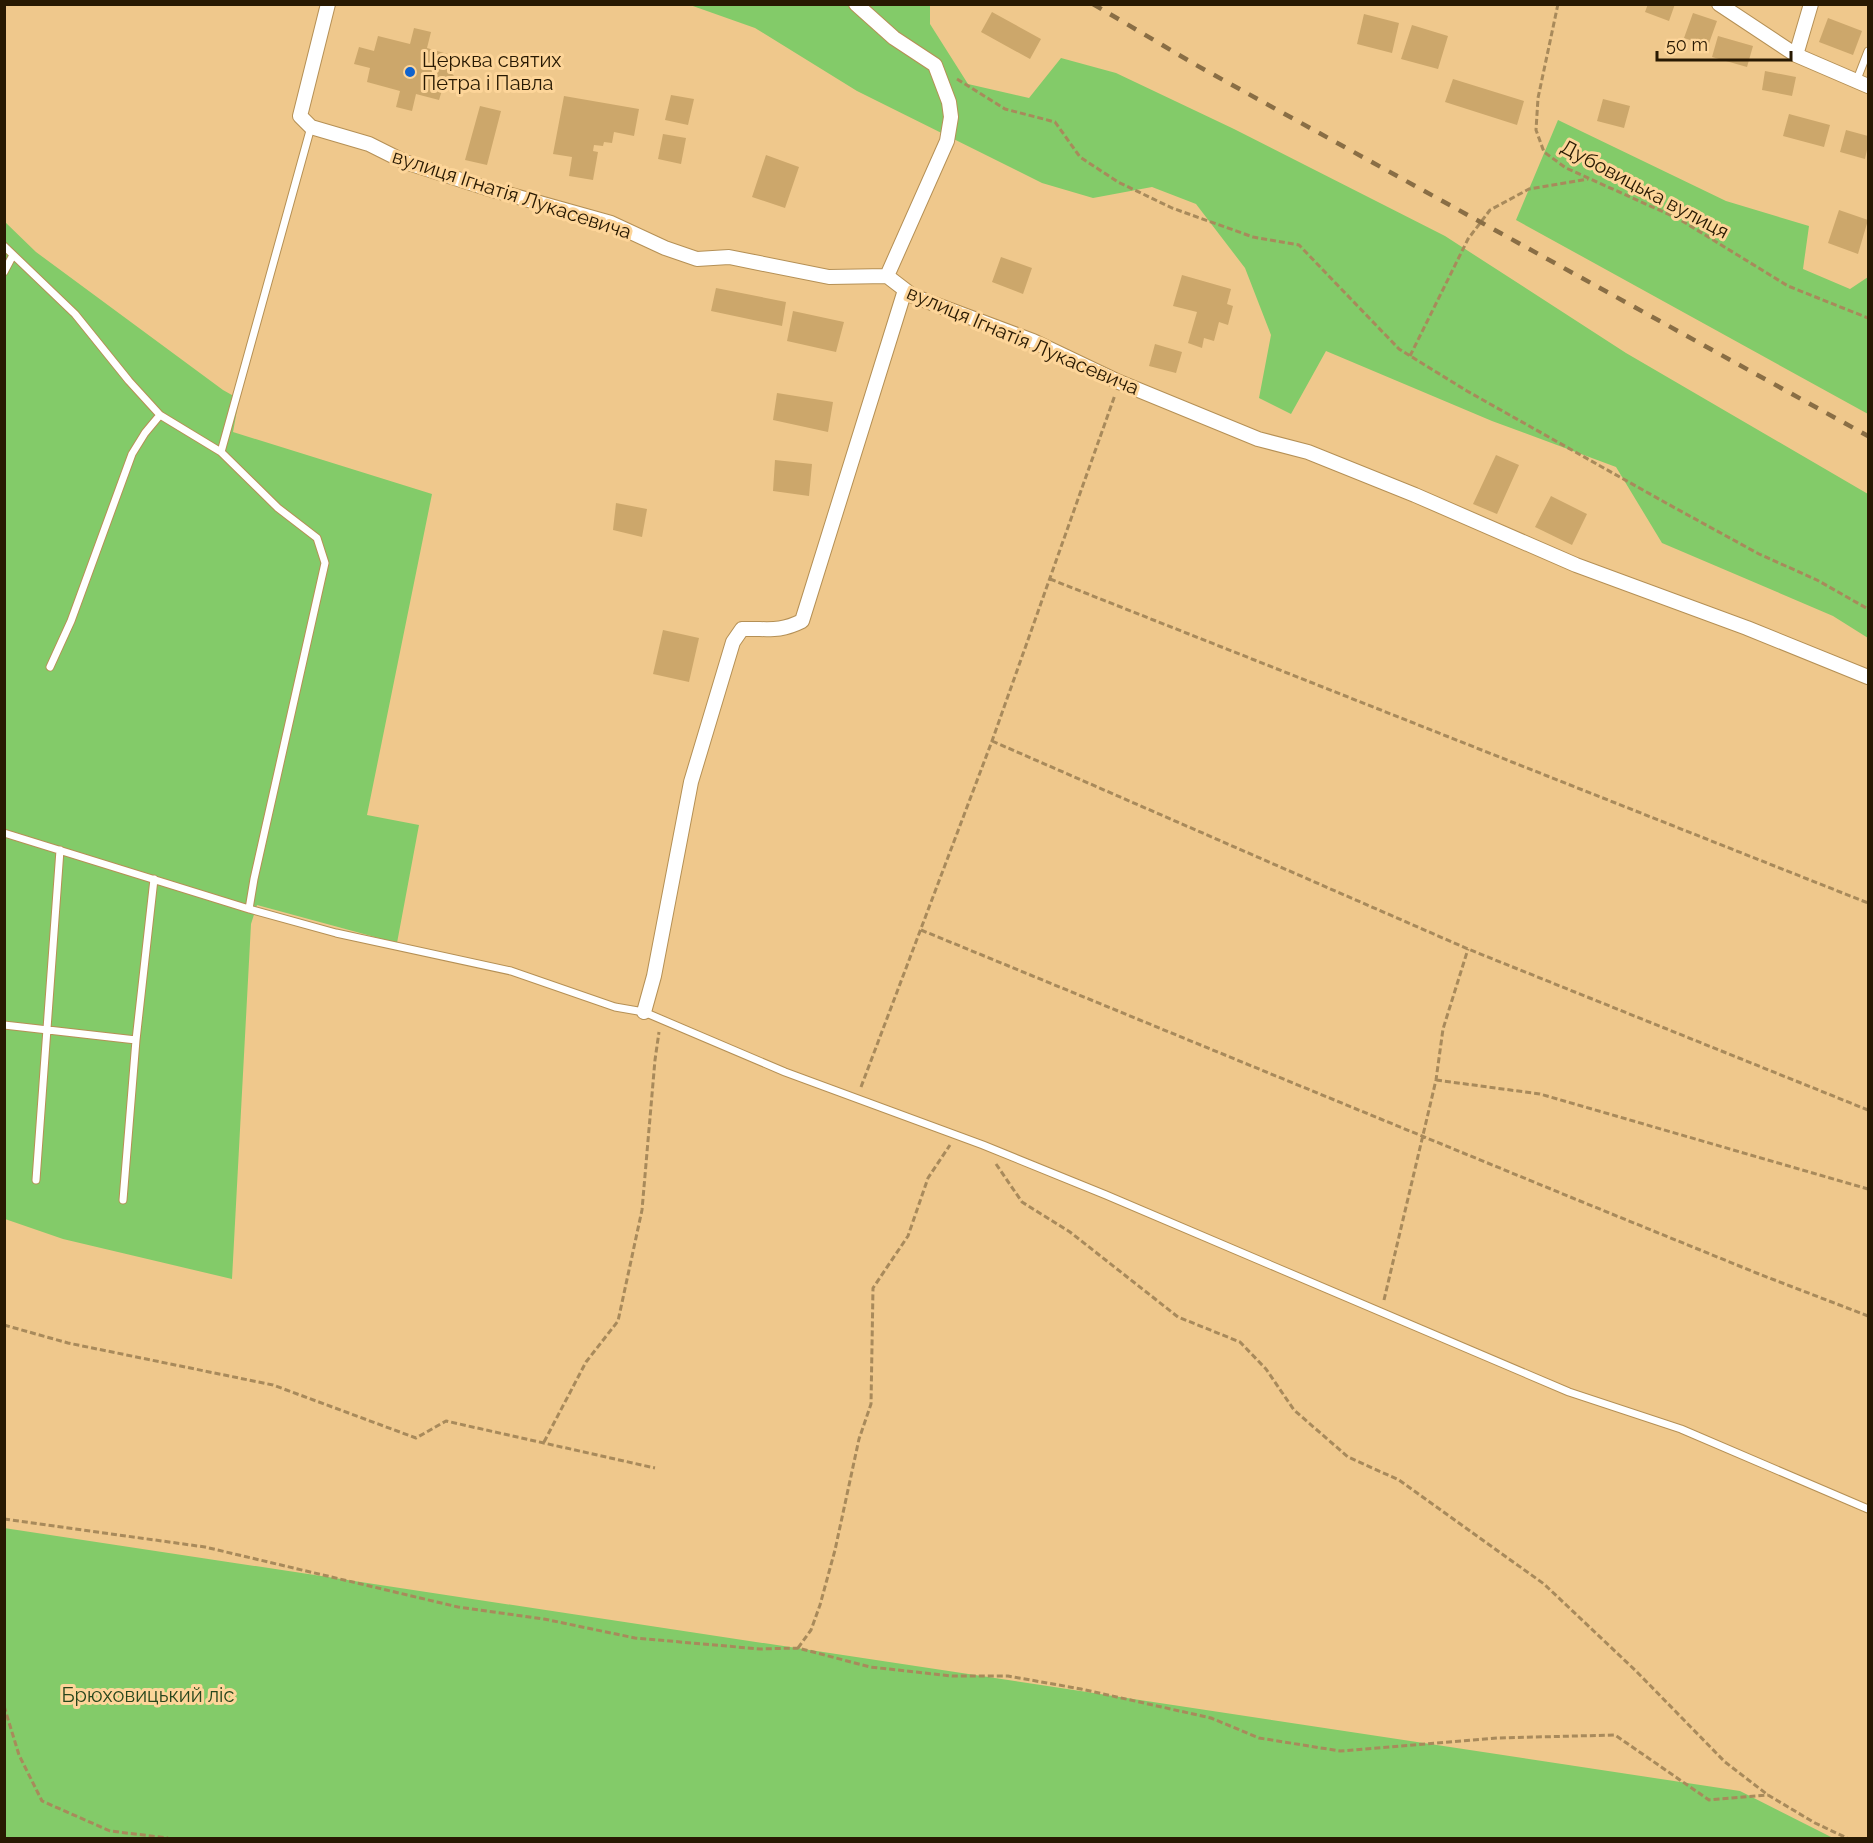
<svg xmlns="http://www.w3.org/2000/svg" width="1873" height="1843" viewBox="0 0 1873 1843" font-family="Raleway,sans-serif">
	<rect width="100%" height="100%" fill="#efc88c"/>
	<path fill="#83cb69" d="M690,5H930V24L968,84L1029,98L1061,58L1116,73L1234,129L1445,236L1626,353L1868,494V638L1833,616L1662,543L1616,467L1492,421L1326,351L1291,414L1259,398L1271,335L1245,268L1196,204L1152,187L1093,198L1042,183L857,91L755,28Z
		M1558,120L1726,201L1809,226L1803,269L1850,289L1868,277V414L1516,220Z
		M4,221L36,252L223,390L239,399L233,432L432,494L367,815L419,825L397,943L257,905L251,924L232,1279L63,1239L5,1219Z
		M4,1528L1740,1791L1833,1838H5Z"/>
	<path fill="#cca76b" d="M1648,4H1675L1669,21L1645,12Z
		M992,12L1041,39L1030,59L981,32Z
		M1693,13L1717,21L1708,46L1684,38Z
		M1364,14L1399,23L1392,53L1357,44Z
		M1828,18L1862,31L1853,55L1819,42Z
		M1412,25L1448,36L1438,69L1401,59Z
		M414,28L431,32L427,48L451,55L447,68L454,76L452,85L443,87L439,100L416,94L412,111L396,107L400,91L367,82L370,68L354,64L359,47L374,51L378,36L410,44Z
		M1718,36L1753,46L1747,67L1712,57Z
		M1765,71L1796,77L1792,96L1762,90Z
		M1453,79L1524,101L1517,125L1445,102Z
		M671,95L694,99L688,125L665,120Z
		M564,96L639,109L634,136L614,132L612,143L604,142L603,146L594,145L593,151L598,152L593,180L569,176L572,157L553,154Z
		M1603,99L1630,106L1624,128L1597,121Z
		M480,106L501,111L487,165L465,160Z
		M1789,114L1830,125L1824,147L1783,136Z
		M1846,130L1868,136V145L1865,159L1840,152Z
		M663,134L686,138L681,164L658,159Z
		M766,155L799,167L785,208L752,197Z
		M1839,210L1868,220L1858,254L1828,243Z
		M1001,257L1032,268L1023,294L992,282Z
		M1182,275L1231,289L1227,304L1233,306L1228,325L1219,322L1214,341L1204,338L1202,348L1188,343L1197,312L1173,306Z
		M716,288L786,302L782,326L711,311Z
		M793,311L844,322L836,352L787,341Z
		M1155,344L1182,352L1176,373L1149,366Z
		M777,393L833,402L828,432L773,420Z
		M1496,455L1519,465L1497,514L1473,504Z
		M775,460L812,464L809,496L773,491Z
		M1551,496L1587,514L1572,545L1535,527Z
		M616,503L647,509L642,537L613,530Z
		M663,630L699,638L689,682L653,674Z"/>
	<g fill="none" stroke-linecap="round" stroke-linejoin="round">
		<g stroke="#b59055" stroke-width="9">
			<path id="lane" d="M1856,82L1868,51
				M4,246L75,314L129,381L160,415
				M4,272L13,255
				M221,452L311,127
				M50,667L71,621L132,454L145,433L160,415L221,452L278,508L317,538L325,563L254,879L249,909L336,933L511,971L615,1007L644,1012L785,1072L983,1145L1106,1195L1569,1392L1681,1429L1868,1509
				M4,833L249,909
				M4,1025L136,1040
				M36,1180L60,850
				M123,1200L136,1040L154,879"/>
		</g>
		<g stroke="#b59055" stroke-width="16">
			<path id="street" d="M328,4L300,116L311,127L369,144L405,162L486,188L611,223L665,248L697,259L729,257L829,277L887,276L913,296L1033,341L1119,382L1258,439L1308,452L1415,495L1576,565L1747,628L1868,677
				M856,4L894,38L935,65L949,102L951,117L947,141L887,276
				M1719,4L1796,55L1868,86
				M1796,55L1811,4
				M644,1012L654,976L691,782L733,642L742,629C767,628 778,633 802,621L905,290"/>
		</g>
		<path stroke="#a88a5b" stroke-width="3" stroke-dasharray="6 3" stroke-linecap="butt" d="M1558,4L1538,98L1536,130L1544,152L1566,168L1679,219L1788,286L1868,318
			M957,79L1005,109L1055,122L1080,157L1118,182L1172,208L1253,237L1299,245L1399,349L1467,391L1666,503L1759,554L1817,580L1868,609
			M1410,356L1468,239L1490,210L1529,189L1588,179
			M1050,579L1868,903
			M992,741L1468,949L1868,1110
			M921,930L1580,1201L1759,1274L1868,1316
			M1436,1080L1540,1094L1868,1189
			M861,1087L992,741L1115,395
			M996,1164L1022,1202L1070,1232L1178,1317L1240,1342L1266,1369L1294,1410L1348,1457L1399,1480L1544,1584L1636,1671L1725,1762L1768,1795L1815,1823L1847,1838
			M1384,1300L1436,1080L1443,1029L1468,949
			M4,1325L68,1343L273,1385L416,1438L446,1421L655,1468
			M544,1442L586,1362L618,1321L642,1210L655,1060L659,1032
			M4,1519L205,1547L458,1607L544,1619L635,1638L760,1649L798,1648L870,1667L952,1676H1008L1081,1689L1211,1718L1259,1738L1340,1751L1497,1738L1615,1735L1709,1800L1768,1795
			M798,1648L811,1630L820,1605L835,1550L859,1439L871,1404L873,1288L908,1236L928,1178L950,1145
			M4,1706L19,1755L42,1801L110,1831L168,1838"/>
		<use href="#lane" stroke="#fff" stroke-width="7"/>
		<use href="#street" stroke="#fff" stroke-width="14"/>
		<path stroke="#896e45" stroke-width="4.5" stroke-dasharray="10 10" stroke-linecap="butt" d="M1093,4L1196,65L1868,436"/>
	</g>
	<circle fill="#1163cd" stroke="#fdd599" stroke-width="2" cx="410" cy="72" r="6"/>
	<g text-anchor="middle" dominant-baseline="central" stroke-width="6" stroke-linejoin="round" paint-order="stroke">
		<g font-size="20" fill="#281902" stroke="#fdd599" text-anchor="start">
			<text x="422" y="60">Церква святих<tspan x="422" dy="23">Петра і Павла</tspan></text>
		</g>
		<g font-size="20" fill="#281902" stroke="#fdd599">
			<text transform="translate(1645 189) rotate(28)">Дубовицька вулиця</text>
			<text transform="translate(512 194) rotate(18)">вулиця Ігнатія Лукасевича</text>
			<text transform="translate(1023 340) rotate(23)">вулиця Ігнатія Лукасевича</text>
		</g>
		<g font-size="20" fill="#27461c" stroke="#fdd599">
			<text x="148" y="1695">Брюховицький ліс</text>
		</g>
	</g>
	<rect width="1873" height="1843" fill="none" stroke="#281902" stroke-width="12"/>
	<path d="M1657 51v9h134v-9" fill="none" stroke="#281902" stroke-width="3"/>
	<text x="1666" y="51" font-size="18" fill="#281902" stroke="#fdd599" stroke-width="4.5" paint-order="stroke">50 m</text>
</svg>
